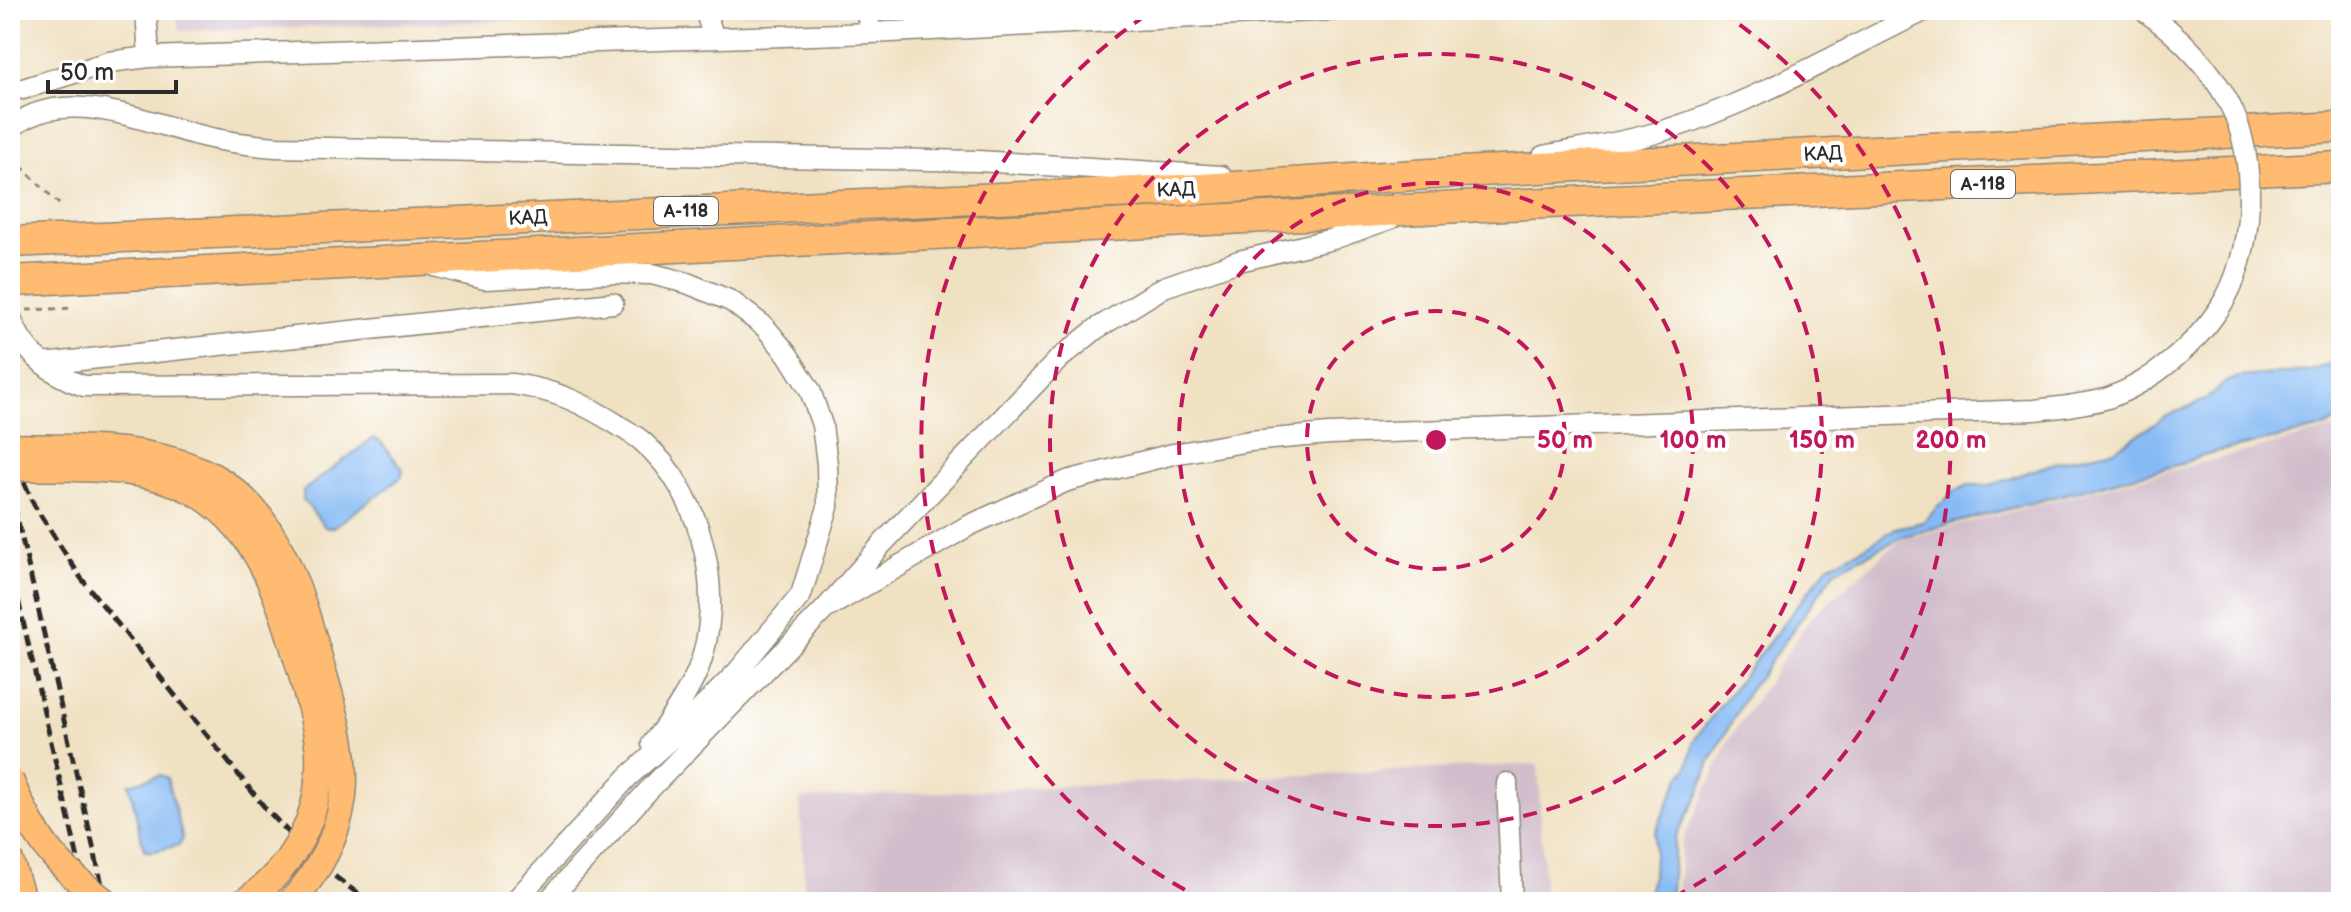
<svg xmlns="http://www.w3.org/2000/svg" width="2351" height="912" viewBox="0 0 2351 912" font-family="'Balsamiq Sans',sans-serif">
	<rect width="100%" height="100%" fill="#fff"/>
	<filter id="ink" filterUnits="userSpaceOnUse"><feTurbulence type="fractalNoise" baseFrequency=".0125" numOctaves="2"/><feDisplacementMap in="SourceGraphic" scale="16" xChannelSelector="R" yChannelSelector="G"/><feConvolveMatrix kernelMatrix="1 2 1 2 8 2 1 2 1" color-interpolation-filters="sRGB"/></filter>
	<filter id="wash" filterUnits="userSpaceOnUse"><feTurbulence type="fractalNoise" baseFrequency=".006" numOctaves="4" result="noise"/><feDisplacementMap in="SourceGraphic" scale="32" xChannelSelector="R" yChannelSelector="G"/><feGaussianBlur stdDeviation="1.8" result="paint"/><feColorMatrix in="noise" values="0 0 0 0 0 0 0 0 0 0 0 0 0 0 0 0 0 1.4 0 .05"/><feComposite in="paint" operator="in"/></filter>
	<g filter="url(#wash)">
		<rect width="100%" height="100%" fill="#f0e1c2"/>
		<path fill="#d1bdcb" d="M175,10H841L180,31Z
			M2341,427V902H1676L1682,843L1730,738L1812,616L1900,540Z
			M1538,764L1545,902H805L800,799Z"/>
		<path fill="#86c982" stroke="#587a56" stroke-width="2" d="M892,10H1022L898,20Z"/>
		<path fill="#85baf4" stroke="#587290" stroke-width="2" d="M2341,361V418L2327,427L2203,455L2181,464L1904,536L1836,570L1746,695L1710,762L1699,794L1675,838L1670,902H1645L1653,875L1655,833L1680,777L1688,767L1694,740L1828,566L1865,547L1896,528L1923,522L1954,491L1968,485H1992L2057,462L2114,450L2167,416L2205,400L2226,382L2239,377L2310,371Z
			M373,438L380,441L403,469L402,477L334,527L326,528L303,500V491Z
			M160,775L167,778L183,839L179,845L151,852L144,850L129,784Z"/>
	</g>
	<g filter="url(#ink)">
		<g fill="none" stroke-linecap="round" stroke-linejoin="round">
			<g stroke="#8e8676" stroke-width="23">
				<path id="minor" d="M146,10L149,57
					M705,10L714,38
					M866,10L871,33
					M23,89L109,62L149,57L871,33L1334,10
					M10,129C60,84 143,121 198,135C225,142 250,145 277,147L978,161L1221,176
					M1543,156C1579,149 1616,144 1652,134C1748,107 1837,53 1926,10
					M434,266L485,279L605,273L652,274L687,283L731,301L765,327L788,355L810,390L822,425L827,464L828,507L801,595L738,671L676,734L628,777L514,902
					M10,315C21,350 50,375 84,386L512,384C555,390 581,402 618,425C626,431 636,435 643,442C704,495 727,598 697,672C686,697 668,722 652,744
					M43,364L613,303
					M825,609L968,526L1067,481L1173,454L1250,441L1329,434L2035,410L2069,406
					M1507,783L1512,902
					M547,902L647,792L825,609L883,543L1059,359L1096,329L1164,287L1239,261L1333,239L1392,218"/>
			</g>
			<g stroke="#8e8676" stroke-width="29">
				<path id="major" d="M10,861L23,902"/>
			</g>
			<g stroke="#8e8676" stroke-width="33">
				<path id="highway" d="M10,242L1202,189L1461,172L2341,127
					M10,281L1461,207L2341,167"/>
			</g>
			<path stroke="#8e8676" stroke-width="3" stroke-dasharray="6 6" stroke-linecap="butt" d="M21,166L62,207
				M27,310L75,308"/>
			<use href="#minor" stroke="#fff" stroke-width="20"/>
			<use href="#major" stroke="#ffbb71" stroke-width="26"/>
			<use href="#highway" stroke="#ffbb71" stroke-width="30"/>
			<path stroke="#2b2b2b" stroke-width="5" stroke-dasharray="12 6" stroke-linecap="butt" d="M10,449L34,505L81,578L266,809L321,866L369,902
				M10,487L106,902
				M10,565L88,902"/>
			<g stroke="#8e8676" stroke-width="23" stroke-linecap="butt">
				<path id="minor-bridge" d="M2069,406C2083,403 2098,402 2111,397C2153,381 2194,346 2219,309C2255,255 2259,160 2229,103C2208,64 2179,35 2143,10"/>
			</g>
			<g stroke="#8e8676" stroke-width="29" stroke-linecap="butt">
				<path id="major-bridge" d="M10,447C77,449 150,444 212,476C279,511 302,598 321,665C333,706 348,753 343,796C338,838 319,871 291,902
					M10,467C72,469 145,462 200,495C263,534 282,608 302,675C310,706 321,738 319,770C317,825 288,872 244,902
					M10,780C34,837 55,866 106,902"/>
			</g>
			<use href="#minor-bridge" stroke="#fff" stroke-width="20"/>
			<use href="#major-bridge" stroke="#ffbb71" stroke-width="26"/>
		</g>
	</g>
	<g fill="none" stroke="#c2185b" stroke-width="4" stroke-dasharray="14 10">
		<circle cx="1436" cy="440" r="129"/>
		<circle cx="1436" cy="440" r="257"/>
		<circle cx="1436" cy="440" r="386"/>
		<path d="M1206 901A515 515 0 0 1 1152 11M1720 11A515 515 0 0 1 1666 901"/>
	</g>
	<g text-anchor="middle" dominant-baseline="central" stroke-width="8" stroke-linejoin="round" paint-order="stroke">
		<g fill="#fff" stroke="#6b6b6b" stroke-width="2">
			<rect x="1951" y="170" width="64" height="28" rx="6"/>
			<rect x="654" y="197" width="64" height="28" rx="6"/>
		</g>
		<g font-size="18" font-weight="bold" fill="#2b2b2b">
			<text x="1983" y="184">А-118</text>
			<text x="686" y="211">А-118</text>
		</g>
		<g font-size="20" fill="#2b2b2b" stroke="#fff">
			<text transform="translate(1823 154) rotate(-3)">КАД</text>
			<text transform="translate(1176 190) rotate(-2)">КАД</text>
			<text transform="translate(528 218) rotate(-3)">КАД</text>
		</g>
	</g>
	<circle cx="1436" cy="440" r="12" fill="#c2185b" stroke="#fff" stroke-width="4"/>
	<g font-size="24" text-anchor="middle" font-weight="bold" fill="#c2185b" stroke="#fff" stroke-width="8" stroke-linejoin="round" paint-order="stroke">
		<text x="1565" y="448">50 m</text>
		<text x="1693" y="448">100 m</text>
		<text x="1822" y="448">150 m</text>
		<text x="1951" y="448">200 m</text>
	</g>
	<rect width="2351" height="912" fill="none" stroke="#fff" stroke-width="40"/>
	<path d="M48 80v12h128v-12" fill="none" stroke="#2b2b2b" stroke-width="4"/>
	<text x="60" y="80" font-size="24" fill="#2b2b2b" stroke="#ffffff" stroke-width="6" paint-order="stroke">50 m</text>
</svg>
